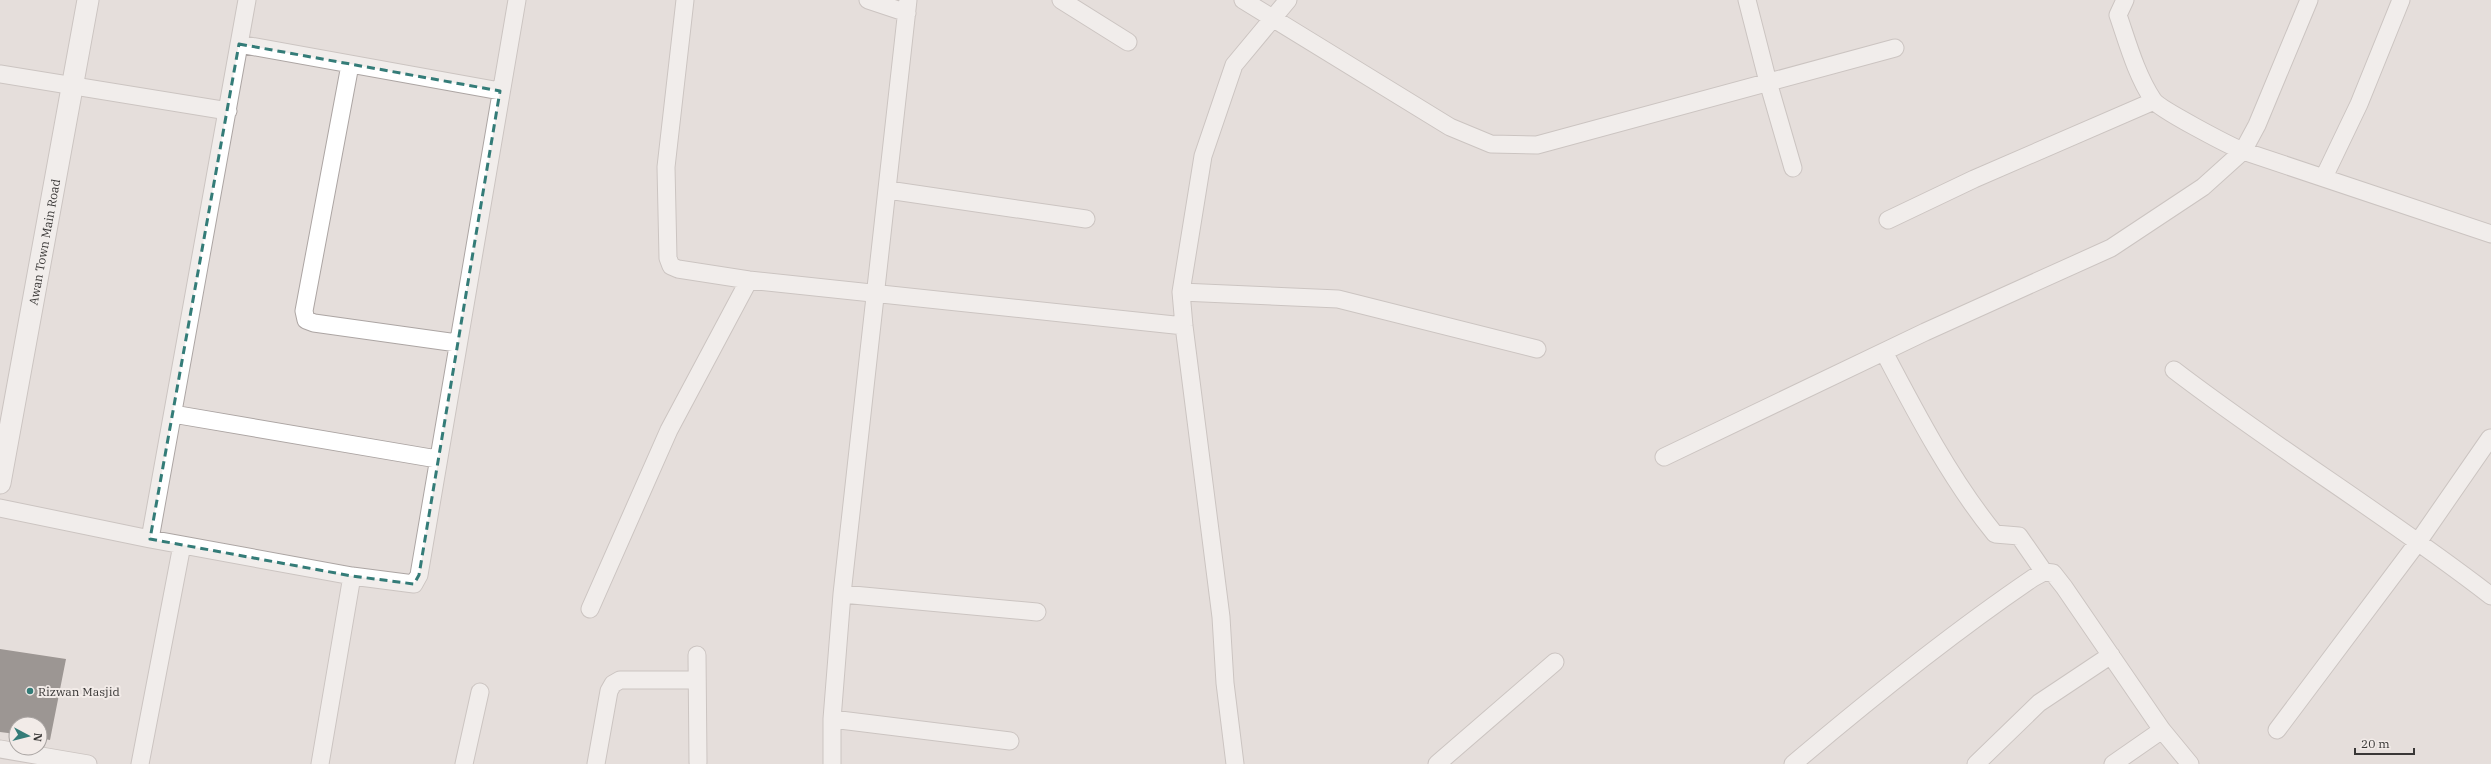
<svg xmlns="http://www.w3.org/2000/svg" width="2491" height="764" viewBox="0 0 2491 764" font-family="'IBM Plex Serif',serif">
	<rect width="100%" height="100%" fill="#e5dedb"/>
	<path fill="#443e3c" d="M0,649L66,659L50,740L40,738V724H16V734L0,732Z"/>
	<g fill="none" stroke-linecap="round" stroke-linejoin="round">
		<g stroke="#aca5a3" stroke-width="19">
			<path id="minor" d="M685,0L666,167L668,258L671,266L678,269L749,280L1184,326
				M868,0L907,13
				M1061,0L1128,42
				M1243,0L1450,127L1491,144L1537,145L1895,48
				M1747,0L1768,82L1793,168
				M2125,0L2118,15C2128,44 2136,74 2153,100C2159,109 2230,146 2243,151L2491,234
				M239,44L500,91
				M350,65L304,311L306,320L314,323L457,343
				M0,74L228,111
				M2324,177L2359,104L2401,0
				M888,190L1086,219
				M1888,220L1974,179L2154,101
				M1181,292L1338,299L1537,349
				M1884,352C1916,413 1951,480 1995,534L2019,536L2044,572
				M2174,370C2277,449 2388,516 2491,596
				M173,414L437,459
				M1664,457L1925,332L2111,248L2203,187L2243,151L2257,125L2309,0
				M0,508L150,539L352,576L414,584L419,575L517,0
				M150,539L247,0
				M842,594L1037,612
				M590,609L669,430L749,280
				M697,655L698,762
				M832,719L1010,741
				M2277,730L2418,542L2490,438
				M0,749L88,764
				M140,764L182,545
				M320,764L352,576
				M464,764L480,692
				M596,764L609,691L613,684L620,680H697
				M832,764V719L842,594L908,0
				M1235,764L1225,683L1221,617L1184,326L1181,292L1203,156L1234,65L1288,0
				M1437,764L1555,662
				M1793,764C1871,698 1949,635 2033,578L2044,572L2053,573L2064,587L2162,730L2190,764
				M1976,764L2039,703L2111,655
				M2113,764L2162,730"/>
		</g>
		<g stroke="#aca5a3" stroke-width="23">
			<g id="tertiary">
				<path id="s1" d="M0,483L88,0"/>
			</g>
		</g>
		<use href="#minor" stroke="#fff" stroke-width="17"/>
		<use href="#tertiary" stroke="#fff" stroke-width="21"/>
	</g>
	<path d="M0 0H2491V764H0ZM239,44L500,91L419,575L414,584L352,576L150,539Z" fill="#e5dedb" fill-opacity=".55" fill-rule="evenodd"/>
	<path fill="none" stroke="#347c78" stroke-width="3" stroke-dasharray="8 5" stroke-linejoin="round" d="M239,44L500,91L419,575L414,584L352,576L150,539Z"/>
	<circle fill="#347c78" stroke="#f2ebe8" stroke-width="1.5" cx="30" cy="691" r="4"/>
	<g text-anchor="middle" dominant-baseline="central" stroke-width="4" stroke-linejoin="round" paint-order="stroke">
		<g font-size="12" fill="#393736" stroke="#f2ebe8">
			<text stroke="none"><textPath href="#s1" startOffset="245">Awan Town Main Road</textPath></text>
		</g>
		<g font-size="12" fill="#393736" stroke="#f2ebe8" text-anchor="start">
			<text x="38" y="691">Rizwan Masjid</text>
		</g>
	</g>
	<g transform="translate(28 736) rotate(97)"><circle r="19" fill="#f2ebe8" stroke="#a8a3a1"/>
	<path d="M0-3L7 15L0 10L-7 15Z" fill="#347c78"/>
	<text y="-6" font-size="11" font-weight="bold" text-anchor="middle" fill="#393736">N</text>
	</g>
	<path d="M2355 748v6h59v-6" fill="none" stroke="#393736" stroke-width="2"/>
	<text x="2361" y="748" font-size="12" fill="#393736" stroke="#f2ebe8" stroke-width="3" paint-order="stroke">20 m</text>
</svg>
